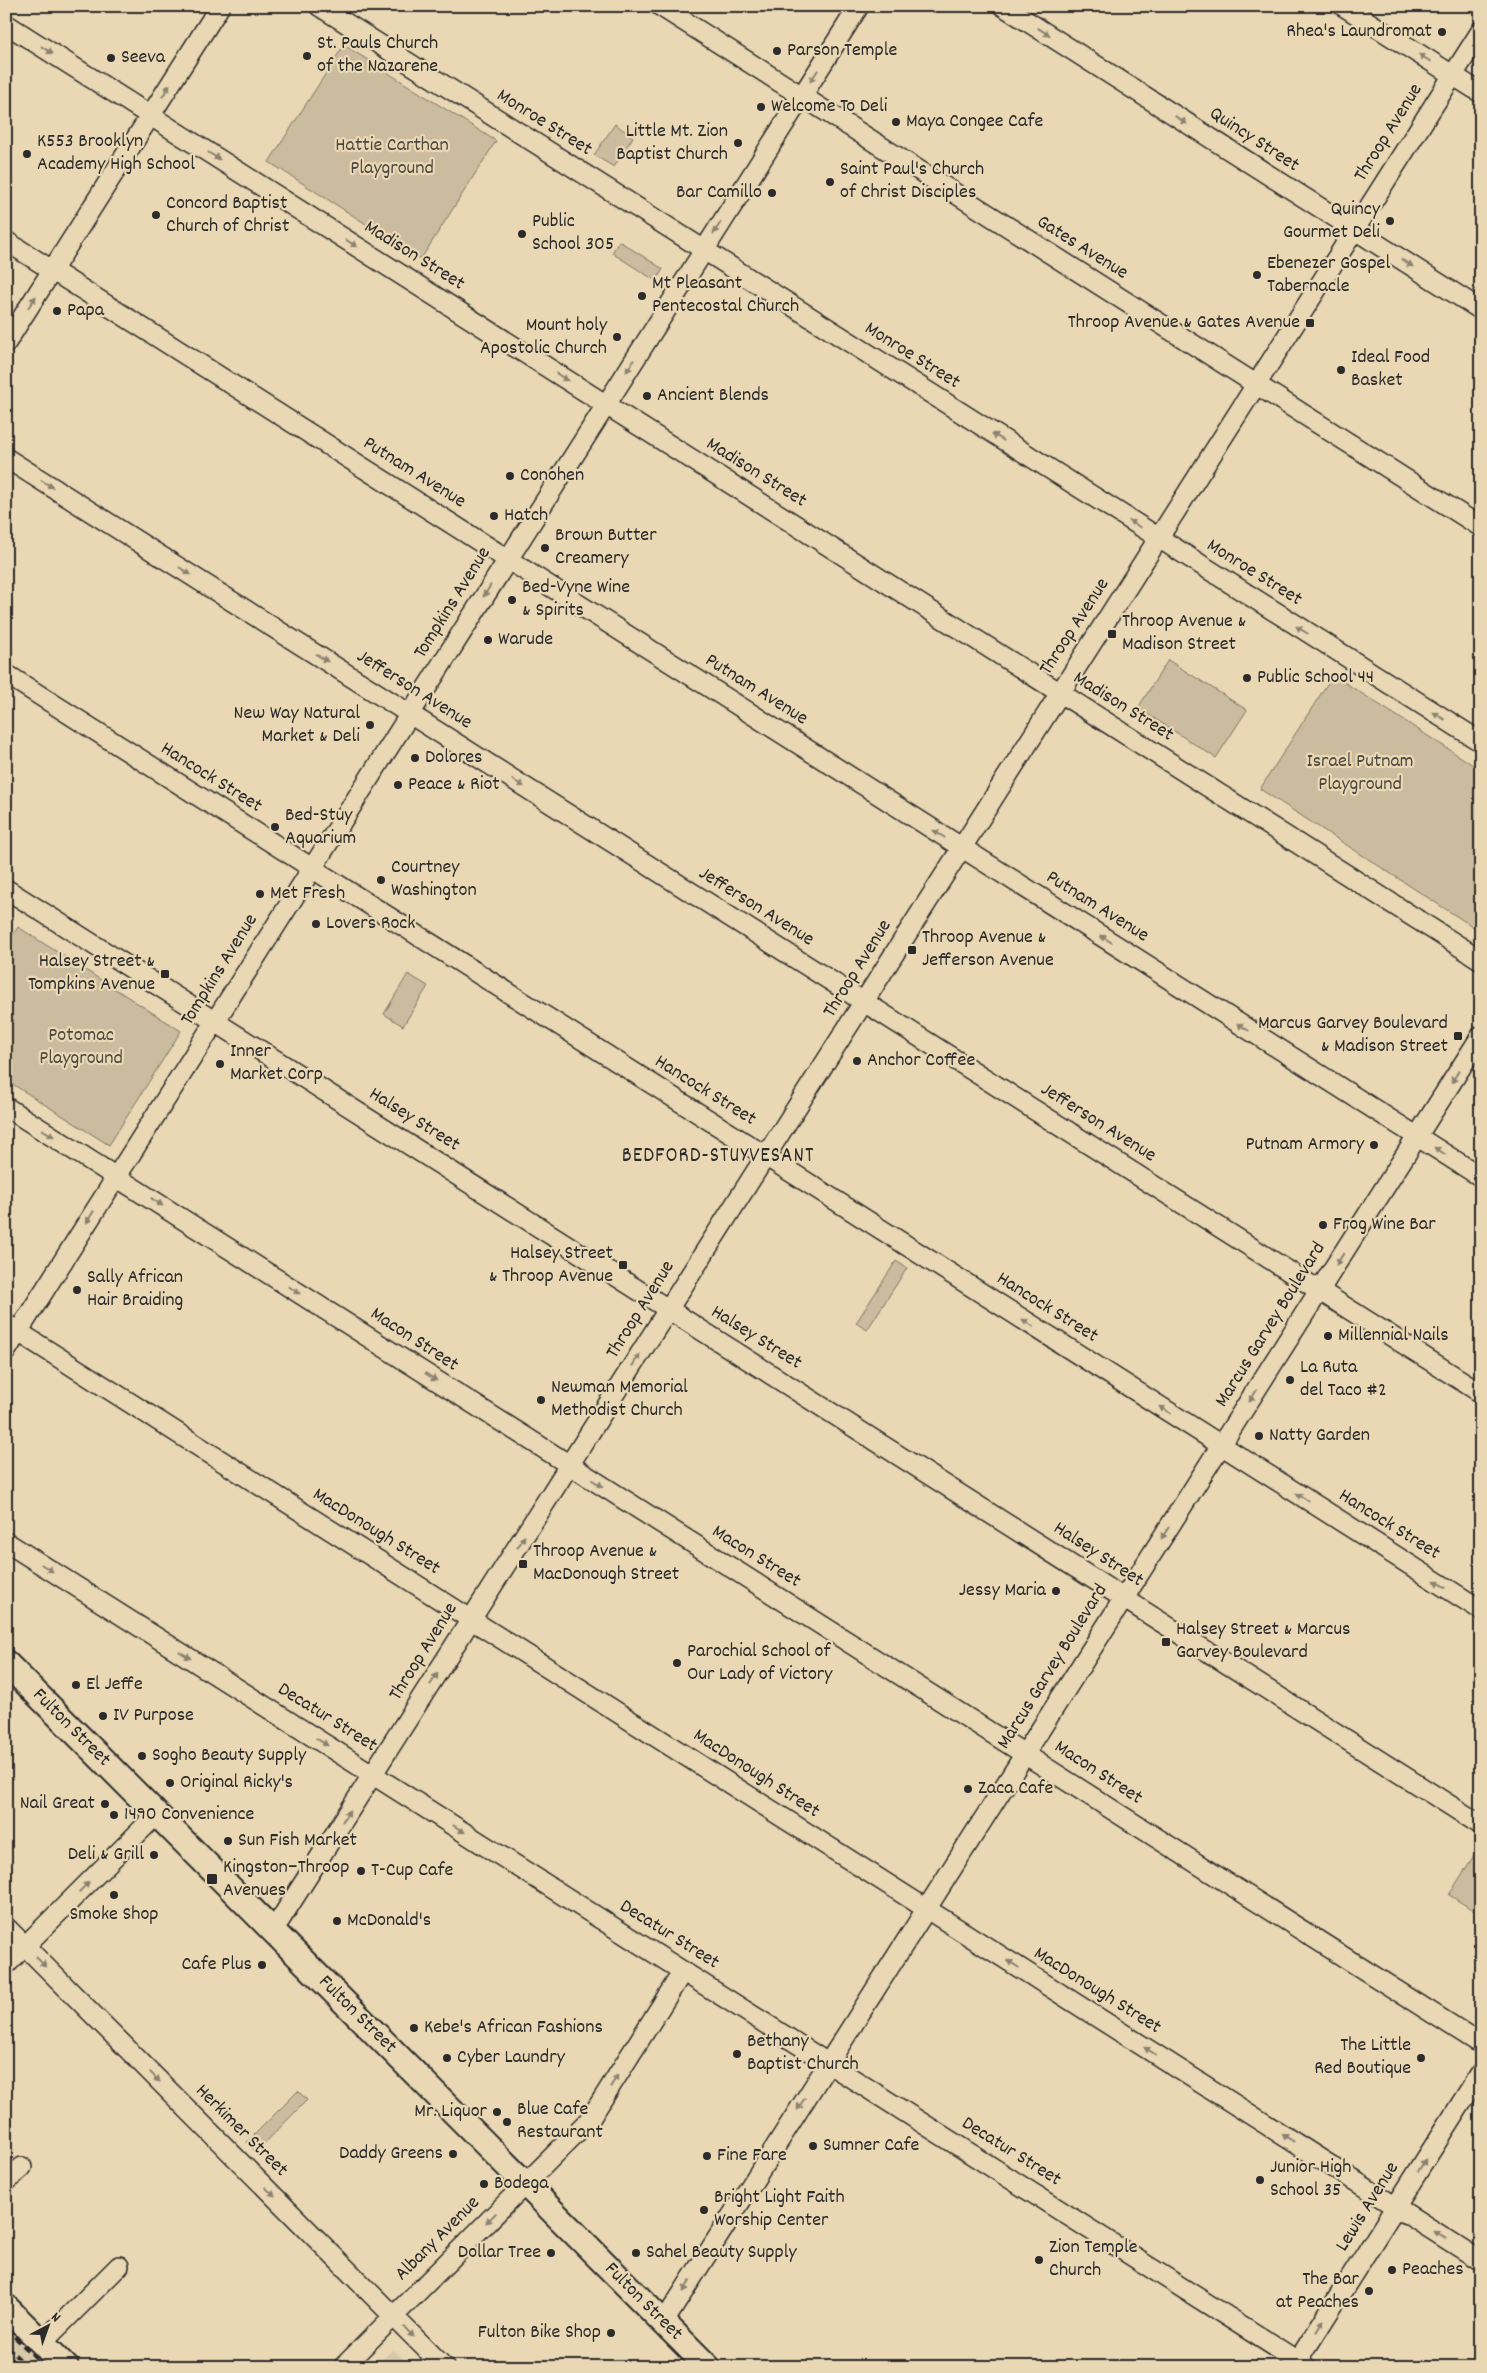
<svg xmlns="http://www.w3.org/2000/svg" width="1487" height="2373" viewBox="0 0 1487 2373" font-family="Dekko,sans-serif">
	<rect width="100%" height="100%" fill="#ead8b5"/>
	<filter id="ink" filterUnits="userSpaceOnUse"><feTurbulence type="fractalNoise" baseFrequency=".02" numOctaves="2"/><feDisplacementMap in="SourceGraphic" scale="10" xChannelSelector="R" yChannelSelector="G"/><feConvolveMatrix kernelMatrix="1 2 1 2 8 2 1 2 1" color-interpolation-filters="sRGB"/></filter>
	<g filter="url(#ink)">
		<path fill="#dac9a9" d="M6,2321L51,2367H15L6,2358Z
			M393,2349L412,2367H375Z"/>
		<path fill="#cbbc9f" stroke="#7b7465" d="M344,45L496,141L421,259L269,162Z
			M615,124L633,137L614,167L594,155Z
			M619,241L663,269L656,281L612,253Z
			M1168,660L1247,710L1216,758L1138,708Z
			M1333,675L1481,770V932L1260,789Z
			M18,927L181,1031L109,1145L6,1080V946Z
			M408,974L428,986L403,1026L384,1014Z
			M896,1261L907,1268L867,1330L856,1323Z
			M1478,1849L1481,1851V1911L1479,1914L1449,1895Z
			M298,2091L307,2100L256,2152L247,2142Z"/>
		<g fill="none" stroke-linecap="round" stroke-linejoin="round">
			<g stroke="#2b2b2b" stroke-width="22">
				<path id="minor" d="M319,6L1481,742
					M660,6L1481,527
					M1003,6L1481,310
					M1343,6L1481,93
					M6,24L1481,960
					M6,241L1481,1177
					M6,343L220,6
					M6,458L1481,1393
					M6,674L1481,1610
					M6,889L1481,1825
					M6,1107L1481,2044
					M6,1324L1481,2261
					M6,1351L859,6
					M6,1542L1307,2367
					M6,1927L444,2367
					M273,1931L1481,31
					M6,1965L157,1814
					M6,2182L22,2167
					M664,2322L1481,1036
					M42,2343L119,2266
					M343,2367L590,2119L683,1971
					M1294,2367L1481,2072"/>
			</g>
			<g stroke="#2b2b2b" stroke-width="28">
				<path id="major" d="M6,1663L708,2367
					M6,2307L66,2367"/>
			</g>
			<use href="#minor" stroke="#ead8b5" stroke-width="19"/>
			<use href="#major" stroke="#ead8b5" stroke-width="24"/>
			<path stroke="#2b2b2b" stroke-width="4" stroke-dasharray="8 4" stroke-linecap="butt" d="M6,2328L45,2367
				M6,2346L27,2367"/>
		</g>
		<defs><path id="oneway-solid" d="M-6-.8H1V-3.2L6.5 0L1 3.2V.8H-6Z" transform="scale(1.25)"/></defs>
		<g fill="#8a8270">
			<use href="#oneway-solid" transform="translate(1044 32) rotate(33)"/>
			<use href="#oneway-solid" transform="translate(47 50) rotate(32)"/>
			<use href="#oneway-solid" transform="translate(1425 58) rotate(-148)"/>
			<use href="#oneway-solid" transform="translate(814 76) rotate(123)"/>
			<use href="#oneway-solid" transform="translate(166 91) rotate(-58)"/>
			<use href="#oneway-solid" transform="translate(1181 120) rotate(33)"/>
			<use href="#oneway-solid" transform="translate(214 156) rotate(32)"/>
			<use href="#oneway-solid" transform="translate(717 228) rotate(122)"/>
			<use href="#oneway-solid" transform="translate(351 243) rotate(32)"/>
			<use href="#oneway-solid" transform="translate(1407 263) rotate(32)"/>
			<use href="#oneway-solid" transform="translate(32 302) rotate(-57)"/>
			<use href="#oneway-solid" transform="translate(630 366) rotate(122)"/>
			<use href="#oneway-solid" transform="translate(562 377) rotate(32)"/>
			<use href="#oneway-solid" transform="translate(998 437) rotate(-148)"/>
			<use href="#oneway-solid" transform="translate(47 484) rotate(32)"/>
			<use href="#oneway-solid" transform="translate(1135 524) rotate(-148)"/>
			<use href="#oneway-solid" transform="translate(185 571) rotate(32)"/>
			<use href="#oneway-solid" transform="translate(487 591) rotate(122)"/>
			<use href="#oneway-solid" transform="translate(1302 630) rotate(-148)"/>
			<use href="#oneway-solid" transform="translate(322 658) rotate(32)"/>
			<use href="#oneway-solid" transform="translate(1439 716) rotate(-148)"/>
			<use href="#oneway-solid" transform="translate(518 783) rotate(32)"/>
			<use href="#oneway-solid" transform="translate(939 834) rotate(-148)"/>
			<use href="#oneway-solid" transform="translate(1106 939) rotate(-148)"/>
			<use href="#oneway-solid" transform="translate(1243 1027) rotate(-148)"/>
			<use href="#oneway-solid" transform="translate(1455 1077) rotate(122)"/>
			<use href="#oneway-solid" transform="translate(48 1133) rotate(32)"/>
			<use href="#oneway-solid" transform="translate(1440 1151) rotate(-148)"/>
			<use href="#oneway-solid" transform="translate(157 1202) rotate(33)"/>
			<use href="#oneway-solid" transform="translate(90 1217) rotate(122)"/>
			<use href="#oneway-solid" transform="translate(1340 1259) rotate(122)"/>
			<use href="#oneway-solid" transform="translate(294 1290) rotate(33)"/>
			<use href="#oneway-solid" transform="translate(1028 1323) rotate(-148)"/>
			<use href="#oneway-solid" transform="translate(636 1360) rotate(-58)"/>
			<use href="#oneway-solid" transform="translate(431 1377) rotate(33)"/>
			<use href="#oneway-solid" transform="translate(1253 1396) rotate(122)"/>
			<use href="#oneway-solid" transform="translate(1165 1410) rotate(-148)"/>
			<use href="#oneway-solid" transform="translate(597 1483) rotate(32)"/>
			<use href="#oneway-solid" transform="translate(1302 1497) rotate(-148)"/>
			<use href="#oneway-solid" transform="translate(1165 1533) rotate(123)"/>
			<use href="#oneway-solid" transform="translate(521 1542) rotate(-58)"/>
			<use href="#oneway-solid" transform="translate(47 1568) rotate(32)"/>
			<use href="#oneway-solid" transform="translate(1440 1584) rotate(-148)"/>
			<use href="#oneway-solid" transform="translate(185 1655) rotate(32)"/>
			<use href="#oneway-solid" transform="translate(434 1679) rotate(-57)"/>
			<use href="#oneway-solid" transform="translate(322 1742) rotate(32)"/>
			<use href="#oneway-solid" transform="translate(346 1816) rotate(-58)"/>
			<use href="#oneway-solid" transform="translate(459 1829) rotate(32)"/>
			<use href="#oneway-solid" transform="translate(84 1887) rotate(-45)"/>
			<use href="#oneway-solid" transform="translate(41 1962) rotate(45)"/>
			<use href="#oneway-solid" transform="translate(1013 1964) rotate(-148)"/>
			<use href="#oneway-solid" transform="translate(1150 2051) rotate(-148)"/>
			<use href="#oneway-solid" transform="translate(155 2077) rotate(45)"/>
			<use href="#oneway-solid" transform="translate(614 2081) rotate(-58)"/>
			<use href="#oneway-solid" transform="translate(801 2104) rotate(122)"/>
			<use href="#oneway-solid" transform="translate(1288 2138) rotate(-148)"/>
			<use href="#oneway-solid" transform="translate(1422 2165) rotate(-58)"/>
			<use href="#oneway-solid" transform="translate(270 2192) rotate(45)"/>
			<use href="#oneway-solid" transform="translate(491 2218) rotate(135)"/>
			<use href="#oneway-solid" transform="translate(1440 2235) rotate(-148)"/>
			<use href="#oneway-solid" transform="translate(687 2286) rotate(122)"/>
			<use href="#oneway-solid" transform="translate(1320 2326) rotate(-58)"/>
			<use href="#oneway-solid" transform="translate(409 2332) rotate(45)"/>
		</g>
	</g>
	<g fill="#2b2b2b" stroke="#ead8b5" stroke-width="2">
		<circle cx="1442" cy="32" r="5"/>
		<circle cx="777" cy="51" r="5"/>
		<circle cx="307" cy="56" r="5"/>
		<circle cx="111" cy="58" r="5"/>
		<circle cx="761" cy="107" r="5"/>
		<circle cx="896" cy="122" r="5"/>
		<circle cx="738" cy="143" r="5"/>
		<circle cx="27" cy="154" r="5"/>
		<circle cx="830" cy="182" r="5"/>
		<circle cx="772" cy="193" r="5"/>
		<circle cx="156" cy="215" r="5"/>
		<circle cx="1390" cy="221" r="5"/>
		<circle cx="522" cy="234" r="5"/>
		<circle cx="1257" cy="275" r="5"/>
		<circle cx="642" cy="296" r="5"/>
		<circle cx="57" cy="311" r="5"/>
		<rect x="1305" y="318" width="10" height="10" rx="2.5"/>
		<circle cx="617" cy="337" r="5"/>
		<circle cx="1341" cy="370" r="5"/>
		<circle cx="647" cy="396" r="5"/>
		<circle cx="510" cy="476" r="5"/>
		<circle cx="494" cy="516" r="5"/>
		<circle cx="545" cy="548" r="5"/>
		<circle cx="512" cy="600" r="5"/>
		<rect x="1107" y="629" width="10" height="10" rx="2.5"/>
		<circle cx="488" cy="640" r="5"/>
		<circle cx="1247" cy="678" r="5"/>
		<circle cx="370" cy="725" r="5"/>
		<circle cx="415" cy="758" r="5"/>
		<circle cx="398" cy="785" r="5"/>
		<circle cx="275" cy="827" r="5"/>
		<circle cx="381" cy="880" r="5"/>
		<circle cx="260" cy="894" r="5"/>
		<circle cx="316" cy="924" r="5"/>
		<rect x="907" y="945" width="10" height="10" rx="2.5"/>
		<rect x="160" y="969" width="10" height="10" rx="2.5"/>
		<rect x="1453" y="1031" width="10" height="10" rx="2.5"/>
		<circle cx="857" cy="1061" r="5"/>
		<circle cx="220" cy="1064" r="5"/>
		<circle cx="1374" cy="1145" r="5"/>
		<circle cx="1323" cy="1225" r="5"/>
		<rect x="618" y="1260" width="10" height="10" rx="2.5"/>
		<circle cx="77" cy="1290" r="5"/>
		<circle cx="1328" cy="1336" r="5"/>
		<circle cx="1290" cy="1380" r="5"/>
		<circle cx="541" cy="1400" r="5"/>
		<circle cx="1259" cy="1436" r="5"/>
		<rect x="518" y="1559" width="10" height="10" rx="2.5"/>
		<circle cx="1056" cy="1591" r="5"/>
		<rect x="1161" y="1637" width="10" height="10" rx="2.5"/>
		<circle cx="677" cy="1663" r="5"/>
		<circle cx="76" cy="1685" r="5"/>
		<circle cx="103" cy="1716" r="5"/>
		<circle cx="142" cy="1756" r="5"/>
		<circle cx="170" cy="1783" r="5"/>
		<circle cx="968" cy="1789" r="5"/>
		<circle cx="105" cy="1804" r="5"/>
		<circle cx="114" cy="1815" r="5"/>
		<circle cx="228" cy="1841" r="5"/>
		<circle cx="154" cy="1855" r="5"/>
		<circle cx="361" cy="1871" r="5"/>
		<rect x="206" y="1873" width="12" height="12" rx="2.5"/>
		<circle cx="114" cy="1895" r="5"/>
		<circle cx="337" cy="1921" r="5"/>
		<circle cx="262" cy="1965" r="5"/>
		<circle cx="414" cy="2028" r="5"/>
		<circle cx="737" cy="2054" r="5"/>
		<circle cx="447" cy="2058" r="5"/>
		<circle cx="1421" cy="2058" r="5"/>
		<circle cx="497" cy="2112" r="5"/>
		<circle cx="507" cy="2122" r="5"/>
		<circle cx="813" cy="2146" r="5"/>
		<circle cx="453" cy="2154" r="5"/>
		<circle cx="707" cy="2156" r="5"/>
		<circle cx="1260" cy="2180" r="5"/>
		<circle cx="484" cy="2184" r="5"/>
		<circle cx="704" cy="2210" r="5"/>
		<circle cx="551" cy="2253" r="5"/>
		<circle cx="636" cy="2253" r="5"/>
		<circle cx="1039" cy="2260" r="5"/>
		<circle cx="1392" cy="2270" r="5"/>
		<circle cx="1369" cy="2291" r="5"/>
		<circle cx="611" cy="2333" r="5"/>
	</g>
	<g text-anchor="middle" dominant-baseline="central" stroke-width="4.5" stroke-linejoin="round" paint-order="stroke">
		<g font-size="20" fill="#2b2b2b" stroke="#ead8b5" text-anchor="start">
			<text x="1432" y="32" text-anchor="end">Rhea's Laundromat</text>
			<text x="317" y="44">St. Pauls Church<tspan x="317" dy="23">of the Nazarene</tspan></text>
			<text x="787" y="51">Parson Temple</text>
			<text x="121" y="58">Seeva</text>
			<text x="771" y="107">Welcome To Deli</text>
			<text x="906" y="122">Maya Congee Cafe</text>
			<text x="728" y="132" text-anchor="end">Little Mt. Zion<tspan x="728" dy="23">Baptist Church</tspan></text>
			<text x="37" y="142">K553 Brooklyn<tspan x="37" dy="23">Academy High School</tspan></text>
			<text x="840" y="170">Saint Paul's Church<tspan x="840" dy="23">of Christ Disciples</tspan></text>
			<text x="762" y="193" text-anchor="end">Bar Camillo</text>
			<text x="166" y="204">Concord Baptist<tspan x="166" dy="23">Church of Christ</tspan></text>
			<text x="1380" y="210" text-anchor="end">Quincy<tspan x="1380" dy="23">Gourmet Deli</tspan></text>
			<text x="532" y="222">Public<tspan x="532" dy="23">School 305</tspan></text>
			<text x="1267" y="264">Ebenezer Gospel<tspan x="1267" dy="23">Tabernacle</tspan></text>
			<text x="652" y="284">Mt Pleasant<tspan x="652" dy="23">Pentecostal Church</tspan></text>
			<text x="67" y="311">Papa</text>
			<text x="1300" y="323" text-anchor="end">Throop Avenue &amp; Gates Avenue</text>
			<text x="607" y="326" text-anchor="end">Mount holy<tspan x="607" dy="23">Apostolic Church</tspan></text>
			<text x="1351" y="358">Ideal Food<tspan x="1351" dy="23">Basket</tspan></text>
			<text x="657" y="396">Ancient Blends</text>
			<text x="520" y="476">Conohen</text>
			<text x="504" y="516">Hatch</text>
			<text x="555" y="536">Brown Butter<tspan x="555" dy="23">Creamery</tspan></text>
			<text x="522" y="588">Bed-Vyne Wine<tspan x="522" dy="23">&amp; Spirits</tspan></text>
			<text x="1122" y="622">Throop Avenue &amp;<tspan x="1122" dy="23">Madison Street</tspan></text>
			<text x="498" y="640">Warude</text>
			<text x="1257" y="678">Public School 44</text>
			<text x="360" y="714" text-anchor="end">New Way Natural<tspan x="360" dy="23">Market &amp; Deli</tspan></text>
			<text x="425" y="758">Dolores</text>
			<text x="408" y="785">Peace &amp; Riot</text>
			<text x="285" y="816">Bed-Stuy<tspan x="285" dy="23">Aquarium</tspan></text>
			<text x="391" y="868">Courtney<tspan x="391" dy="23">Washington</tspan></text>
			<text x="270" y="894">Met Fresh</text>
			<text x="326" y="924">Lovers Rock</text>
			<text x="922" y="938">Throop Avenue &amp;<tspan x="922" dy="23">Jefferson Avenue</tspan></text>
			<text x="155" y="962" text-anchor="end">Halsey Street &amp;<tspan x="155" dy="23">Tompkins Avenue</tspan></text>
			<text x="1448" y="1024" text-anchor="end">Marcus Garvey Boulevard<tspan x="1448" dy="23">&amp; Madison Street</tspan></text>
			<text x="230" y="1052">Inner<tspan x="230" dy="23">Market Corp</tspan></text>
			<text x="867" y="1061">Anchor Coffee</text>
			<text x="1364" y="1145" text-anchor="end">Putnam Armory</text>
			<text x="1333" y="1225">Frog Wine Bar</text>
			<text x="613" y="1254" text-anchor="end">Halsey Street<tspan x="613" dy="23">&amp; Throop Avenue</tspan></text>
			<text x="87" y="1278">Sally African<tspan x="87" dy="23">Hair Braiding</tspan></text>
			<text x="1338" y="1336">Millennial Nails</text>
			<text x="1300" y="1368">La Ruta<tspan x="1300" dy="23">del Taco #2</tspan></text>
			<text x="551" y="1388">Newman Memorial<tspan x="551" dy="23">Methodist Church</tspan></text>
			<text x="1269" y="1436">Natty Garden</text>
			<text x="533" y="1552">Throop Avenue &amp;<tspan x="533" dy="23">MacDonough Street</tspan></text>
			<text x="1046" y="1591" text-anchor="end">Jessy Maria</text>
			<text x="1176" y="1630">Halsey Street &amp; Marcus<tspan x="1176" dy="23">Garvey Boulevard</tspan></text>
			<text x="687" y="1652">Parochial School of<tspan x="687" dy="23">Our Lady of Victory</tspan></text>
			<text x="86" y="1685">El Jeffe</text>
			<text x="113" y="1716">IV Purpose</text>
			<text x="152" y="1756">Sogho Beauty Supply</text>
			<text x="180" y="1783">Original Ricky's</text>
			<text x="978" y="1789">Zaca Cafe</text>
			<text x="95" y="1804" text-anchor="end">Nail Great</text>
			<text x="124" y="1815">1490 Convenience</text>
			<text x="238" y="1841">Sun Fish Market</text>
			<text x="144" y="1855" text-anchor="end">Deli &amp; Grill</text>
			<text x="223" y="1868">Kingston–Throop<tspan x="223" dy="23">Avenues</tspan></text>
			<text x="371" y="1871">T-Cup Cafe</text>
			<text x="114" y="1915" text-anchor="middle">Smoke Shop</text>
			<text x="347" y="1921">McDonald's</text>
			<text x="252" y="1965" text-anchor="end">Cafe Plus</text>
			<text x="424" y="2028">Kebe's African Fashions</text>
			<text x="747" y="2042">Bethany<tspan x="747" dy="23">Baptist Church</tspan></text>
			<text x="1411" y="2046" text-anchor="end">The Little<tspan x="1411" dy="23">Red Boutique</tspan></text>
			<text x="457" y="2058">Cyber Laundry</text>
			<text x="517" y="2110">Blue Cafe<tspan x="517" dy="23">Restaurant</tspan></text>
			<text x="487" y="2112" text-anchor="end">Mr. Liquor</text>
			<text x="823" y="2146">Sumner Cafe</text>
			<text x="443" y="2154" text-anchor="end">Daddy Greens</text>
			<text x="717" y="2156">Fine Fare</text>
			<text x="1270" y="2168">Junior High<tspan x="1270" dy="23">School 35</tspan></text>
			<text x="494" y="2184">Bodega</text>
			<text x="714" y="2198">Bright Light Faith<tspan x="714" dy="23">Worship Center</tspan></text>
			<text x="1049" y="2248">Zion Temple<tspan x="1049" dy="23">Church</tspan></text>
			<text x="541" y="2253" text-anchor="end">Dollar Tree</text>
			<text x="646" y="2253">Sahel Beauty Supply</text>
			<text x="1402" y="2270">Peaches</text>
			<text x="1359" y="2280" text-anchor="end">The Bar<tspan x="1359" dy="23">at Peaches</tspan></text>
			<text x="601" y="2333" text-anchor="end">Fulton Bike Shop</text>
		</g>
		<g font-size="20" fill="#2b2b2b" stroke="#ead8b5">
			<text transform="translate(544 123) rotate(32)">Monroe Street</text>
			<text transform="translate(1389 133) rotate(-58)">Throop Avenue</text>
			<text transform="translate(1254 140) rotate(33)">Quincy Street</text>
			<text transform="translate(1082 248) rotate(32)">Gates Avenue</text>
			<text transform="translate(414 256) rotate(32)">Madison Street</text>
			<text transform="translate(912 356) rotate(32)">Monroe Street</text>
			<text transform="translate(414 473) rotate(32)">Putnam Avenue</text>
			<text transform="translate(756 473) rotate(32)">Madison Street</text>
			<text transform="translate(1254 573) rotate(32)">Monroe Street</text>
			<text transform="translate(453 603) rotate(-58)">Tompkins Avenue</text>
			<text transform="translate(1075 627) rotate(-57)">Throop Avenue</text>
			<text transform="translate(414 690) rotate(32)">Jefferson Avenue</text>
			<text transform="translate(756 690) rotate(32)">Putnam Avenue</text>
			<text transform="translate(1123 707) rotate(32)">Madison Street</text>
			<text transform="translate(211 778) rotate(32)">Hancock Street</text>
			<text transform="translate(756 907) rotate(32)">Jefferson Avenue</text>
			<text transform="translate(1097 907) rotate(32)">Putnam Avenue</text>
			<text transform="translate(858 969) rotate(-58)">Throop Avenue</text>
			<text transform="translate(220 970) rotate(-58)">Tompkins Avenue</text>
			<text transform="translate(705 1091) rotate(32)">Hancock Street</text>
			<text transform="translate(414 1120) rotate(32)">Halsey Street</text>
			<text transform="translate(1098 1123) rotate(32)">Jefferson Avenue</text>
			<text transform="translate(1047 1308) rotate(32)">Hancock Street</text>
			<text transform="translate(641 1310) rotate(-58)">Throop Avenue</text>
			<text transform="translate(1271 1325) rotate(-58)">Marcus Garvey Boulevard</text>
			<text transform="translate(756 1338) rotate(32)">Halsey Street</text>
			<text transform="translate(414 1340) rotate(33)">Macon Street</text>
			<text transform="translate(1389 1525) rotate(32)">Hancock Street</text>
			<text transform="translate(376 1532) rotate(32)">MacDonough Street</text>
			<text transform="translate(1098 1555) rotate(33)">Halsey Street</text>
			<text transform="translate(756 1557) rotate(32)">Macon Street</text>
			<text transform="translate(424 1652) rotate(-58)">Throop Avenue</text>
			<text transform="translate(1053 1667) rotate(-58)">Marcus Garvey Boulevard</text>
			<text transform="translate(327 1718) rotate(32)">Decatur Street</text>
			<text transform="translate(71 1728) rotate(45)">Fulton Street</text>
			<text transform="translate(1098 1773) rotate(33)">Macon Street</text>
			<text transform="translate(756 1774) rotate(33)">MacDonough Street</text>
			<text transform="translate(669 1935) rotate(32)">Decatur Street</text>
			<text transform="translate(1097 1991) rotate(32)">MacDonough Street</text>
			<text transform="translate(357 2015) rotate(45)">Fulton Street</text>
			<text transform="translate(241 2131) rotate(45)">Herkimer Street</text>
			<text transform="translate(1011 2152) rotate(32)">Decatur Street</text>
			<text transform="translate(1368 2207) rotate(-58)">Lewis Avenue</text>
			<text transform="translate(438 2239) rotate(-45)">Albany Avenue</text>
			<text transform="translate(643 2302) rotate(45)">Fulton Street</text>
		</g>
		<g font-size="20" fill="#4b4842" stroke="#ead8b5">
			<text x="392" y="146">Hattie Carthan<tspan x="392" dy="23">Playground</tspan></text>
			<text x="1360" y="762">Israel Putnam<tspan x="1360" dy="23">Playground</tspan></text>
			<text x="81" y="1036">Potomac<tspan x="81" dy="23">Playground</tspan></text>
		</g>
		<g font-size="21" letter-spacing="1" fill="#2b2b2b" stroke="#ead8b5">
			<text x="718" y="1157">BEDFORD-STUYVESANT</text>
		</g>
	</g>
	<rect width="1487" height="2373" fill="none" stroke="#ead8b5" stroke-width="25"/>
	<rect x="12" y="12" width="1462" height="2348" fill="none" stroke="#2b2b2b" stroke-width="2" filter="url(#ink)"/>
	<g transform="translate(48 2326) rotate(41)" stroke="#ead8b5" stroke-width="4" paint-order="stroke">
	<path d="M0-4L9 19L0 12L-9 19Z" fill="#2b2b2b"/>
	<text y="-8" font-size="14" font-weight="bold" text-anchor="middle" fill="#2b2b2b">N</text>
	</g>
</svg>
